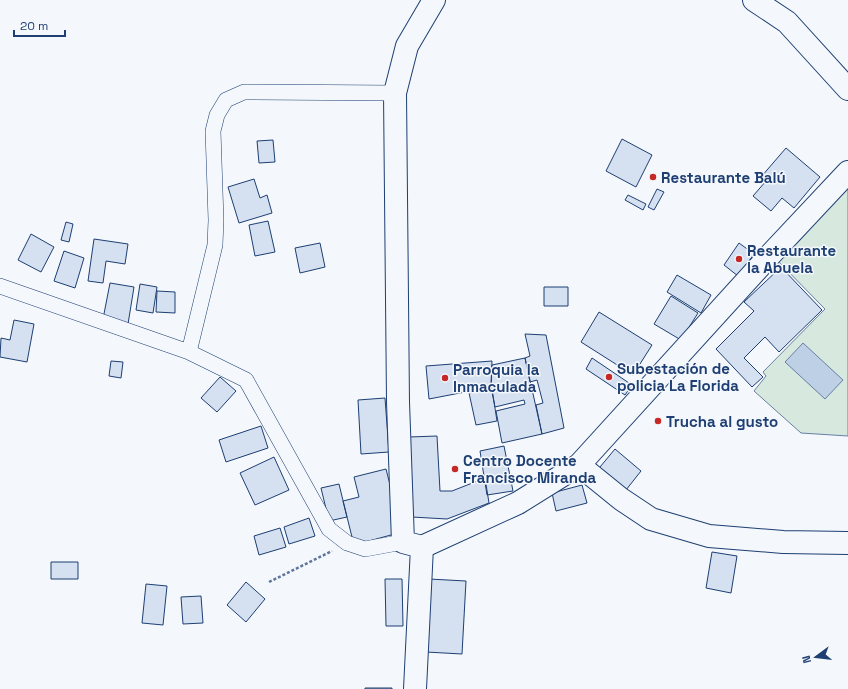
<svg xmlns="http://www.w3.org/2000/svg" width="848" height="689" viewBox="0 0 848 689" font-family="'Space Grotesk',sans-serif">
	<rect width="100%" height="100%" fill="#f4f7fb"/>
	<path fill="#d7e8df" stroke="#687fa3" d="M848,172V436L801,433L754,391L766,376L763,372L825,309L771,254Z"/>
	<path fill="#bed0e5" stroke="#687fa3" d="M803,343L843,380L825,399L785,362Z"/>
	<path fill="#d5e0f0" stroke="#1d3f73" d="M622,139L652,155L636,187L606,171Z
		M273,140L275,162L259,163L257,141Z
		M786,148L820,177L794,208L782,198L771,211L753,196L766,181L761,177Z
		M254,179L260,198L267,195L272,213L239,223L228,187Z
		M657,189L664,192L654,210L648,207Z
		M628,195L646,204L643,210L625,200Z
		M268,221L275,252L255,256L249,225Z
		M66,222L73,224L69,242L61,240Z
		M31,234L54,247L41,272L18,260Z
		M94,239L128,244L125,264L106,261L103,283L88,281Z
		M320,243L325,267L300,273L295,248Z
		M739,243L754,254L738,276L724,265Z
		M64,251L84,258L75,288L54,281Z
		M781,267L822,310L779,352L765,337L744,358L763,377L752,387L716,349L754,311L744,302Z
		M677,275L711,295L701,313L667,292Z
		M110,283L134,287L128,324L103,319Z
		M140,284L157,287L153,313L136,310Z
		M544,287H568V306H544Z
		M157,291L175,292V313L156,312Z
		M671,296L698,313L681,340L654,324Z
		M599,312L652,345L633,375L581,342Z
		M14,320L34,324L27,362L0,357L1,338L10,340Z
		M525,334L546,335L564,428L542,434L536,405L543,403L537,380L530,382L525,358L530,356Z
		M525,358L542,434L502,443L496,411L525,404L524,400L495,407L491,387L492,365Z
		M592,358L632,385L625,395L586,369Z
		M111,361L123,362L121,378L109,376Z
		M492,361L491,387L429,399L426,366Z
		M220,377L236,391L217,412L201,398Z
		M492,389L497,421L476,425L469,393Z
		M385,398L389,452L361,454L358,400Z
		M261,426L268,448L226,462L219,440Z
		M437,436L440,491H452L485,478L489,503L447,519L412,517L409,437Z
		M504,446L513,491L487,495L480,451Z
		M615,449L641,471L622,495L595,473Z
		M274,457L289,490L255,505L240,473Z
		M386,469L402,532L354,545L343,501L359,497L354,477Z
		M339,484L347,517L329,521L321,488Z
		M582,485L587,503L556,511L552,493Z
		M309,518L315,536L289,544L284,527Z
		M280,528L286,547L259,555L254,536Z
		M712,552L737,556L731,593L706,588Z
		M51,562H78V579H51Z
		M385,579H402L403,626H386Z
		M429,579L466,581L462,654L426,652Z
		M246,582L265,599L246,622L227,605Z
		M146,584L167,586L163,625L142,623Z
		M201,596L203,623L183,624L181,597Z
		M365,688H392V689H365Z"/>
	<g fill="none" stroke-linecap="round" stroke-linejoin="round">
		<g stroke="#1d3f73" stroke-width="16">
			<path id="street" d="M0,286L189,352L246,380L329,529L347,543L365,549L403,542
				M189,352L215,245L216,220L213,131L217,115L226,100L244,92L395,93"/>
		</g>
		<g stroke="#1d3f73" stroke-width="24">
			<path id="secondary" d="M434,0L407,46L395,93L398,402L403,542L422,547L518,503L579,465L771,254L848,172
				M754,0L787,22L848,89
				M579,465L621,499L651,519L709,536L783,542L848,543
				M415,689L422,547"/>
		</g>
		<path stroke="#5e769c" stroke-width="2.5" stroke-dasharray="3 2" stroke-linecap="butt" d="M269,582L332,551"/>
		<use href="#street" stroke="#f4f7fb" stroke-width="15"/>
		<use href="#secondary" stroke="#f4f7fb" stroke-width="22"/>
	</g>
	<g fill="#c62828" stroke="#f4f7fb" stroke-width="1.5">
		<circle cx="653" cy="177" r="4"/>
		<circle cx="739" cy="259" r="4"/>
		<circle cx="609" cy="377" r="4"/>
		<circle cx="445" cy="378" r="4"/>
		<circle cx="658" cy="421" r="4"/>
		<circle cx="455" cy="469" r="4"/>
	</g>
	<g text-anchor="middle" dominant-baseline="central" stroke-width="3" stroke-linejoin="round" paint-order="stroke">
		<g font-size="15" font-weight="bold" fill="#1d3f73" stroke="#f4f7fb" text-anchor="start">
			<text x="661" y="177">Restaurante Balú</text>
			<text x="747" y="250">Restaurante<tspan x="747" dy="17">la Abuela</tspan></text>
			<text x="617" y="368">Subestación de<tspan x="617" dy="17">policia La Florida</tspan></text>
			<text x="453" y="369">Parroquia la<tspan x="453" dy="17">Inmaculada</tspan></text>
			<text x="666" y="421">Trucha al gusto</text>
			<text x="463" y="460">Centro Docente<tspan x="463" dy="17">Francisco Miranda</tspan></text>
		</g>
	</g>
	<g transform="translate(816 657) rotate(255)" stroke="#f4f7fb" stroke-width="3" paint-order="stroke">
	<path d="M0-3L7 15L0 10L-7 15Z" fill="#1d3f73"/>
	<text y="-6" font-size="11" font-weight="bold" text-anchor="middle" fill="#1d3f73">N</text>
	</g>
	<path d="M14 30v6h51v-6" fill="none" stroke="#1d3f73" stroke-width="2"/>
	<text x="20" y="30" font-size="12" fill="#1d3f73" stroke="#f4f7fb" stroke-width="3" paint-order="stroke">20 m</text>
</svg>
